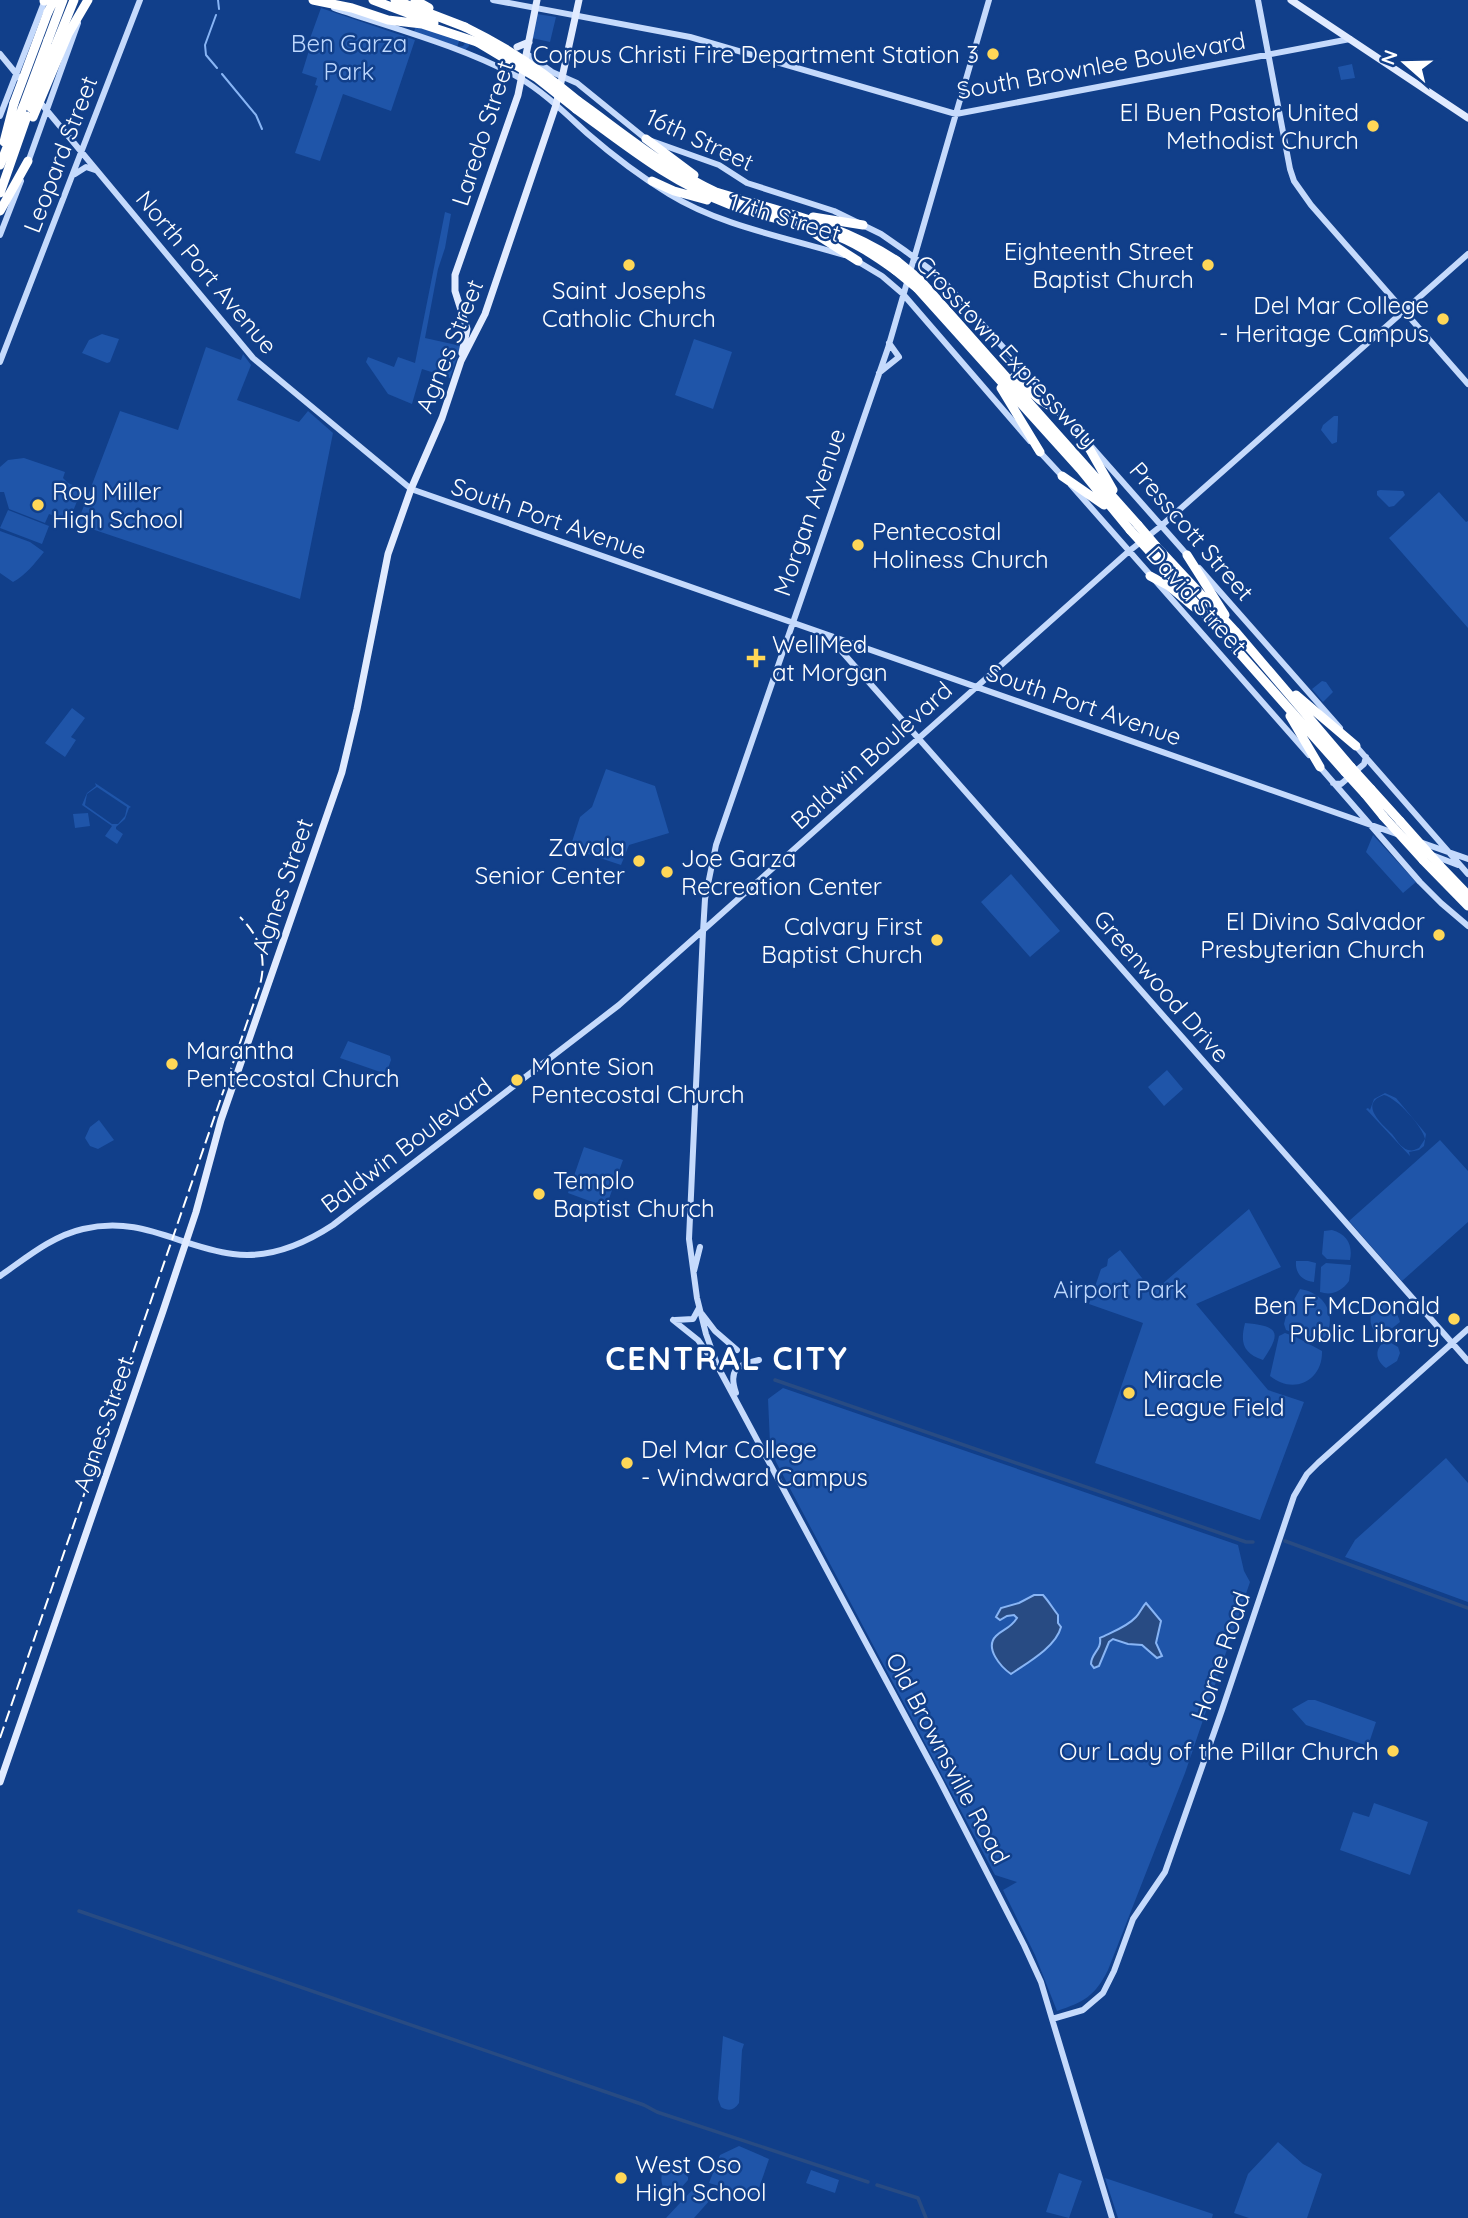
<svg xmlns="http://www.w3.org/2000/svg" width="1468" height="2218" viewBox="0 0 1468 2218" font-family="Quicksand,sans-serif">
	<rect width="100%" height="100%" fill="#113f8a"/>
	<path fill="#1f55a9" fill-rule="evenodd" d="M321,8L415,40L391,111L343,94L320,161L295,153L318,86L315,85L317,78L302,73L311,44H308Z
		M537,14L556,17L550,42L532,38Z
		M416,25L460,39L457,47L463,46L466,42L469,44V46L464,51L414,32Z
		M1352,64L1355,78L1341,80L1338,67Z
		M445,212L451,214L445,248L438,269L425,338L461,346L450,378L422,369L412,404L388,394L366,362L368,357L394,367L398,357L415,363Z
		M102,334L119,339L110,362L107,363L82,353L89,340Z
		M694,339L732,352L713,409L675,395Z
		M206,347L241,360L243,354L251,365L237,400L299,422L308,411L333,433L300,599L77,524L120,411L178,430Z
		M1334,416H1338V420L1337,442L1332,444L1321,430L1323,425Z
		M24,458L65,472L63,478L68,483L82,489L69,521L49,514L45,523L9,509L4,492H0V467L8,460Z
		M1380,490L1403,491L1405,495L1394,506L1389,507L1377,495V491Z
		M1439,492L1466,522L1468,521V628L1389,538Z
		M8,510L49,526L42,544L0,528Z
		M0,531L30,542L44,552C34,564 26,575 13,582L0,573Z
		M1322,681L1326,682L1333,692L1323,702L1312,689Z
		M72,708L85,718L71,737L76,740L65,757L45,743Z
		M606,769L655,786L669,833L629,845L621,865L570,848L580,817L592,807Z
		M95,783L131,807L129,808L125,819L116,827V829L123,834L117,844L105,836L112,826L82,805L87,793L96,786ZM97,787L127,807L125,816L118,824H112L85,805L87,794Z
		M88,813L90,826L75,828L73,814Z
		M1373,835L1416,882L1403,893L1366,852Z
		M1011,874L1060,931L1030,957L981,902Z
		M348,1041L390,1056L391,1060L386,1074L340,1058Z
		M1167,1070L1183,1089L1164,1106L1148,1087Z
		M1385,1093L1396,1098L1426,1134L1424,1146L1419,1150L1409,1152L1410,1156L1366,1109L1368,1108L1370,1110L1374,1099ZM1384,1095C1397,1098 1423,1127 1425,1139L1419,1148C1414,1150 1413,1151 1408,1150C1401,1148 1396,1139 1392,1134C1382,1124 1358,1104 1384,1095Z
		M99,1120L114,1140L98,1149L90,1146L85,1138L90,1127Z
		M1440,1140L1468,1171V1222L1402,1281L1349,1221Z
		M584,1147L623,1160L606,1207L568,1193Z
		M1249,1209L1281,1267L1196,1304L1268,1390L1304,1402L1260,1520L1095,1463L1143,1323L1089,1304L1101,1269L1107,1266L1108,1259L1120,1250L1153,1292Z
		M1332,1230C1347,1234 1353,1245 1350,1260L1327,1259L1322,1254L1324,1231Z
		M1296,1261H1308L1316,1263L1314,1282C1302,1281 1295,1273 1296,1261Z
		M1326,1263L1351,1265L1349,1281C1342,1291 1332,1296 1320,1292L1321,1267Z
		M1300,1289C1326,1293 1338,1317 1324,1339L1297,1334L1286,1330L1284,1324L1287,1312Z
		M1381,1301C1390,1307 1398,1312 1400,1322L1381,1337C1367,1327 1367,1312 1381,1301Z
		M1245,1323C1279,1326 1282,1332 1263,1360C1243,1353 1240,1343 1245,1323Z
		M1285,1333L1296,1337L1322,1351C1323,1381 1293,1395 1270,1376L1279,1336Z
		M1386,1340L1398,1347L1400,1353L1397,1361L1386,1368C1374,1359 1375,1348 1386,1340Z
		M783,1388L1238,1545L1244,1571L1250,1582L1185,1773L1108,1970C1095,1996 1084,2002 1057,2011L1035,1955L1003,1890L1017,1882L995,1875L776,1462L770,1443L768,1399Z
		M1446,1458L1468,1483V1602L1345,1557L1355,1540Z
		M1308,1700H1315L1376,1722L1368,1746L1306,1725L1292,1709Z
		M1374,1803L1428,1822L1410,1875L1340,1850L1353,1812L1369,1817Z
		M723,2036L744,2044L742,2050L739,2103C734,2110 729,2112 721,2107L718,2099Z
		M1278,2142L1303,2164L1322,2174L1307,2218H1249L1234,2213L1248,2174Z
		M739,2146L769,2159L757,2194L753,2196L709,2183L720,2155Z
		M669,2160L688,2177V2180L671,2199C659,2186 658,2173 669,2160Z
		M811,2170L839,2180L835,2193L806,2183Z
		M1059,2173L1082,2181L1069,2218L1046,2212Z
		M1105,2178L1213,2214L1212,2218H1118Z
		M695,2187L710,2200L694,2218H666Z"/>
	<path fill="#284b83" stroke="#88b5f5" stroke-width="2" d="M1034,1595H1043C1047,1599 1054,1610 1058,1615V1623L1061,1627C1056,1647 1027,1663 1011,1674C1001,1667 984,1648 996,1636C1003,1629 1010,1629 1017,1618L1014,1615L1007,1616L1000,1620L996,1617L1001,1608L1019,1603Z
		M1146,1603L1161,1621L1156,1643L1162,1656L1157,1658L1142,1645L1128,1644L1113,1639L1109,1642L1099,1666L1094,1668L1091,1664C1091,1653 1102,1650 1100,1638C1112,1632 1127,1627 1136,1617C1140,1613 1142,1607 1146,1603Z"/>
	<g fill="none" stroke-linecap="round" stroke-linejoin="round">
		<path stroke="#88b5f5" stroke-width="2" d="M218,0L219,9
			M216,15L205,45L206,55L217,68
			M222,74L256,115L262,129"/>
		<path stroke="#284b83" stroke-width="3.5" d="M775,1380L1246,1542H1253
			M1285,1541L1468,1608
			M79,1911L644,2105L657,2112L868,2182
			M877,2185L918,2198L926,2218"/>
		<path stroke="#c5dafc" stroke-width="6" d="M493,0L690,37L956,114L1350,39
			M989,0L888,348L716,845L705,899L703,932L689,1239L697,1298L706,1334L718,1367L940,1781L1024,1945L1041,1982L1052,2019L1112,2218
			M1258,0L1290,169L1294,181L1311,205L1468,384
			M334,8C395,29 461,46 518,77C544,92 566,114 588,134C611,154 643,178 669,194C721,226 785,237 844,255
			M0,54L23,82
			M527,54L552,72L577,83L646,139L719,165L747,183L834,211L881,234L904,250L939,276L1083,436
			M39,101L253,358L411,489L1468,859
			M0,116L45,0
			M27,165L78,23
			M75,174L86,167L95,170
			M0,235L21,181
			M857,261L882,276L903,294L1030,441
			M0,362L140,0
			M879,373L899,357L889,343
			M1090,445L1189,557
			M1037,449L1063,477
			M1071,485L1309,755
			M1199,568L1340,728
			M829,637L1468,1361
			M1354,744L1468,874
			M1319,766L1420,882L1441,903L1468,926
			M1333,783L1341,784L1364,764L1366,757
			M1432,855L1458,865
			M694,1271L700,1247
			M0,1276C26,1258 52,1236 83,1229C142,1215 179,1247 233,1254C269,1259 304,1244 333,1225L619,1005L1128,552L1161,526L1468,254
			M702,1314L715,1331L737,1350
			M673,1320L698,1340L713,1361
			M675,1320L693,1319L699,1308
			M736,1393C728,1369 737,1365 759,1360
			M1052,2019L1083,2010L1103,1993L1114,1971L1133,1919L1165,1872L1222,1710L1294,1496L1307,1474L1318,1463L1468,1329"/>
		<path stroke="#e1ebff" stroke-width="7" d="M1291,0L1468,118
			M517,47L529,42
			M462,353L467,329L455,291V275L518,95L537,0
			M0,1782L163,1311L196,1212L221,1120L342,772L357,709L388,554L411,489L442,418L461,361L485,314L556,105L579,0"/>
		<path stroke="#fff" stroke-width="9" d="M313,0L352,8L388,20L422,24L477,42
			M373,0L434,23
			M395,0L465,27
			M415,0L429,8
			M44,1L45,0
			M48,12L54,0
			M48,40L63,0
			M55,47L74,0
			M578,101C623,133 665,169 716,192C778,211 842,224 897,261
			M576,109C627,146 670,182 731,205C762,217 797,222 829,233C853,241 874,255 895,270
			M646,139L694,175
			M4,142L14,103
			M0,165L23,107
			M652,181L674,191L707,200
			M0,193L27,116
			M0,211L28,161
			M813,217L863,225
			M814,233L858,261
			M919,279L1138,525
			M917,288L1080,469L1130,530
			M1014,377L1040,400L1060,412
			M1001,388L1040,452
			M1081,434L1113,490
			M1062,476L1104,505
			M1156,546L1235,631L1351,767
			M1150,552L1345,772
			M1187,555L1225,615
			M1150,576L1169,586L1194,607
			M1296,695L1356,746
			M1290,716L1320,767
			M1371,789L1400,821
			M1365,794L1383,816
			M1423,860L1468,906
			M1440,866L1468,895"/>
		<path stroke="#fff" stroke-width="2" stroke-dasharray="12 5" stroke-linecap="butt" d="M0,1738L260,985C267,957 260,937 240,917"/>
		<path stroke="#fff" stroke-width="9" d="M465,27C506,47 543,71 578,101
			M477,42L537,78L576,109
			M14,103L48,12
			M23,107L48,40
			M31,108L55,47
			M33,117L68,34L88,0
			M897,261L919,279
			M895,270L917,288
			M1138,525L1156,546
			M1130,530L1150,552
			M1351,767L1371,789
			M1345,772L1365,794
			M1383,816L1423,860
			M1400,821L1440,866"/>
	</g>
	<g fill="#ffd757" stroke="#113f8a" stroke-width="2.5">
		<circle cx="993" cy="54" r="7"/>
		<circle cx="1373" cy="126" r="7"/>
		<circle cx="629" cy="265" r="7"/>
		<circle cx="1208" cy="265" r="7"/>
		<circle cx="1443" cy="319" r="7"/>
		<circle cx="38" cy="505" r="7"/>
		<circle cx="858" cy="545" r="7"/>
		<path d="M752.5 647.5h7v7h7v7h-7v7h-7v-7h-7v-7h7z"/>
		<circle cx="639" cy="861" r="7"/>
		<circle cx="667" cy="872" r="7"/>
		<circle cx="1439" cy="935" r="7"/>
		<circle cx="937" cy="940" r="7"/>
		<circle cx="172" cy="1064" r="7"/>
		<circle cx="517" cy="1080" r="7"/>
		<circle cx="539" cy="1194" r="7"/>
		<circle cx="1454" cy="1319" r="7"/>
		<circle cx="1129" cy="1393" r="7"/>
		<circle cx="627" cy="1463" r="7"/>
		<circle cx="1393" cy="1751" r="7"/>
		<circle cx="621" cy="2178" r="7"/>
	</g>
	<g text-anchor="middle" dominant-baseline="central" stroke-width="5" stroke-linejoin="round" paint-order="stroke">
		<g font-size="24" fill="#bdd7fd" stroke="#113f8a">
			<text x="349" y="43">Ben Garza<tspan x="349" dy="28">Park</tspan></text>
			<text x="1120" y="1289">Airport Park</text>
		</g>
		<g font-size="24" fill="#fff" stroke="#113f8a" text-anchor="start">
			<text x="979" y="54" text-anchor="end">Corpus Christi Fire Department Station 3</text>
			<text x="1359" y="112" text-anchor="end">El Buen Pastor United<tspan x="1359" dy="28">Methodist Church</tspan></text>
			<text x="1194" y="251" text-anchor="end">Eighteenth Street<tspan x="1194" dy="28">Baptist Church</tspan></text>
			<text x="629" y="290" text-anchor="middle">Saint Josephs<tspan x="629" dy="28">Catholic Church</tspan></text>
			<text x="1429" y="305" text-anchor="end">Del Mar College<tspan x="1429" dy="28">- Heritage Campus</tspan></text>
			<text x="52" y="491">Roy Miller<tspan x="52" dy="28">High School</tspan></text>
			<text x="872" y="531">Pentecostal<tspan x="872" dy="28">Holiness Church</tspan></text>
			<text x="772" y="644">WellMed<tspan x="772" dy="28">at Morgan</tspan></text>
			<text x="625" y="847" text-anchor="end">Zavala<tspan x="625" dy="28">Senior Center</tspan></text>
			<text x="681" y="858">Joe Garza<tspan x="681" dy="28">Recreation Center</tspan></text>
			<text x="1425" y="921" text-anchor="end">El Divino Salvador<tspan x="1425" dy="28">Presbyterian Church</tspan></text>
			<text x="923" y="926" text-anchor="end">Calvary First<tspan x="923" dy="28">Baptist Church</tspan></text>
			<text x="186" y="1050">Marantha<tspan x="186" dy="28">Pentecostal Church</tspan></text>
			<text x="531" y="1066">Monte Sion<tspan x="531" dy="28">Pentecostal Church</tspan></text>
			<text x="553" y="1180">Templo<tspan x="553" dy="28">Baptist Church</tspan></text>
			<text x="1440" y="1305" text-anchor="end">Ben F. McDonald<tspan x="1440" dy="28">Public Library</tspan></text>
			<text x="1143" y="1379">Miracle<tspan x="1143" dy="28">League Field</tspan></text>
			<text x="641" y="1449">Del Mar College<tspan x="641" dy="28">- Windward Campus</tspan></text>
			<text x="1379" y="1751" text-anchor="end">Our Lady of the Pillar Church</text>
			<text x="635" y="2164">West Oso<tspan x="635" dy="28">High School</tspan></text>
		</g>
		<g font-size="24" fill="#fff" stroke="#113f8a">
			<text transform="translate(1101 65) rotate(-10)">South Brownlee Boulevard</text>
			<text transform="translate(482 133) rotate(-72)">Laredo Street</text>
			<text transform="translate(700 139) rotate(25)">16th Street</text>
			<text transform="translate(60 154) rotate(-69)">Leopard Street</text>
			<text transform="translate(785 217) rotate(17)">17th Street</text>
			<text transform="translate(207 272) rotate(50)">North Port Avenue</text>
			<text transform="translate(449 346) rotate(-68)">Agnes Street</text>
			<text transform="translate(1007 351) rotate(47)">Crosstown Expressway</text>
			<text transform="translate(809 512) rotate(-71)">Morgan Avenue</text>
			<text transform="translate(549 518) rotate(19)">South Port Avenue</text>
			<text transform="translate(1192 531) rotate(49)">Presscott Street</text>
			<text transform="translate(1197 600) rotate(48)">David Street</text>
			<text transform="translate(1084 704) rotate(19)">South Port Avenue</text>
			<text transform="translate(871 755) rotate(-42)">Baldwin Boulevard</text>
			<text transform="translate(282 886) rotate(-71)">Agnes Street</text>
			<text transform="translate(1162 986) rotate(49)">Greenwood Drive</text>
			<text transform="translate(406 1145) rotate(-37)">Baldwin Boulevard</text>
			<text transform="translate(103 1424) rotate(-71)">Agnes Street</text>
			<text transform="translate(1220 1656) rotate(-71)">Horne Road</text>
			<text transform="translate(948 1758) rotate(62)">Old Brownsville Road</text>
		</g>
		<g font-size="32" font-weight="bold" letter-spacing="2" fill="#fff" stroke="#113f8a">
			<text x="727" y="1358">CENTRAL CITY</text>
		</g>
	</g>
	<g transform="translate(1405 63) rotate(290)" stroke="#113f8a" stroke-width="5" paint-order="stroke">
	<path d="M0-5L12 26L0 18L-12 26Z" fill="#ffffff"/>
	<text y="-10" font-size="19" font-weight="bold" text-anchor="middle" fill="#ffffff">N</text>
	</g>
</svg>
